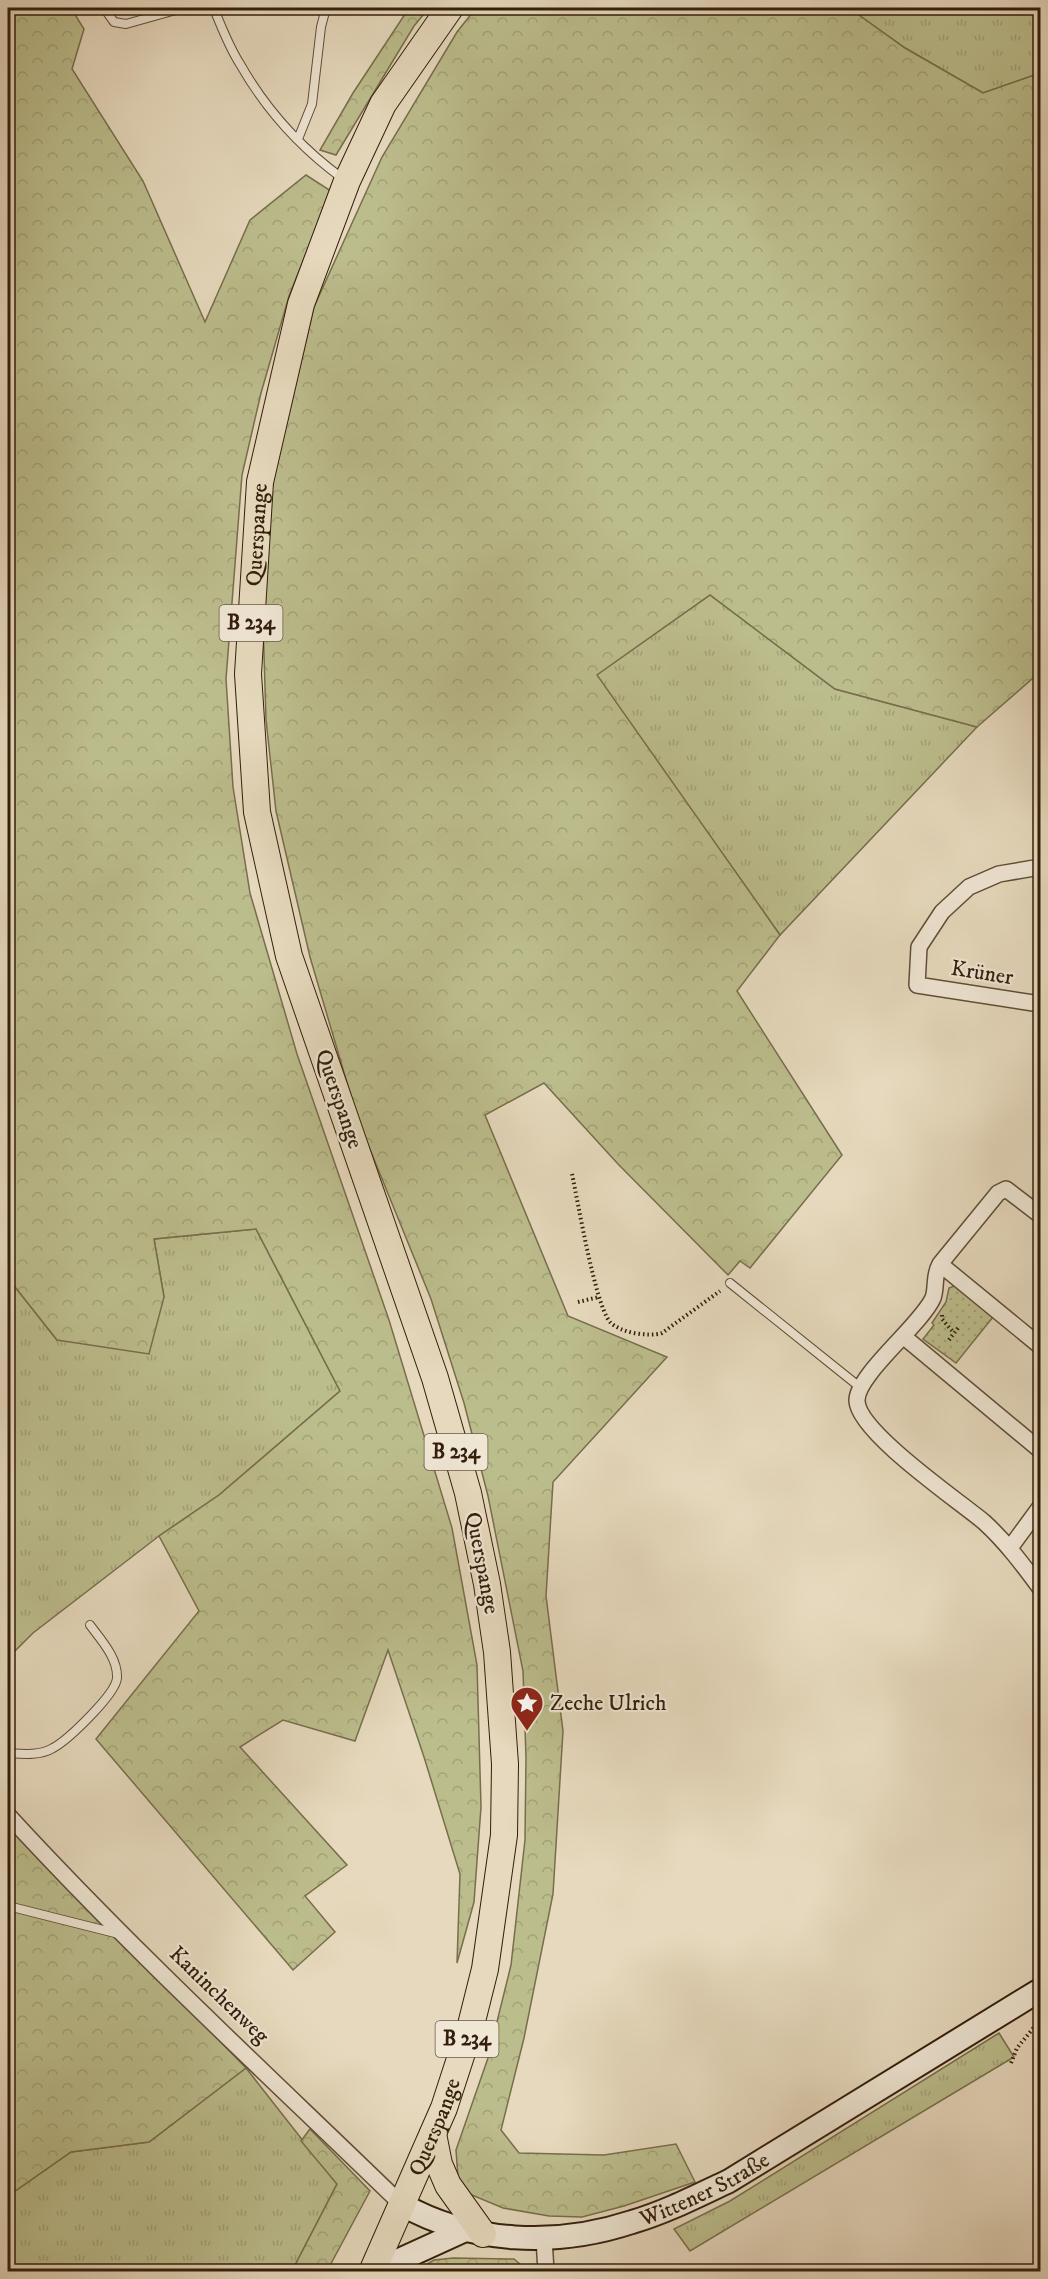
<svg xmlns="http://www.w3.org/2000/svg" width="1048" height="2279" viewBox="0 0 1048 2279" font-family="'IM FELL DW Pica',serif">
	<defs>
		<pattern id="grass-tufts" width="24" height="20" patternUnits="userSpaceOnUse" patternTransform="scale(1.5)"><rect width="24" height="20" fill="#bcbd8d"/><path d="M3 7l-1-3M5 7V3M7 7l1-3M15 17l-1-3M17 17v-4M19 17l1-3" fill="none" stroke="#a2a278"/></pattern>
		<pattern id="forest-crowns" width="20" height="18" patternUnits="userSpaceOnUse" patternTransform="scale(1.5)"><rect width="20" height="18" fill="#bcbd8d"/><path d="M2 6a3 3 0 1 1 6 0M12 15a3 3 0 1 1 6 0" fill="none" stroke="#a2a278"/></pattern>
		<pattern id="park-dots" width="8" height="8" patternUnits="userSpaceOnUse" patternTransform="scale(1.5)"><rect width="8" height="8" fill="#bcbd8d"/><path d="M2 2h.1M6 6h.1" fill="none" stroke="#a2a278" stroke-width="1.8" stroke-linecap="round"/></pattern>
	</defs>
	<rect width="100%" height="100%" fill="#e6d9bd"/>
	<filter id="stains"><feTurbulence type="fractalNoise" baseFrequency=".00333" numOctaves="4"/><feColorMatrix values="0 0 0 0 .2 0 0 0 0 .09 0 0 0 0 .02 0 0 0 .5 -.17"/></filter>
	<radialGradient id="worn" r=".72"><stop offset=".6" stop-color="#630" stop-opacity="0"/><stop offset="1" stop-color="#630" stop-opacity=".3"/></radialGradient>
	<path fill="url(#grass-tufts)" stroke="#786e4c" stroke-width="1.5" d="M849,8H1040V73L983,93L905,48Z
		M710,595L835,689L977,727L780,935L596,675Z
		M256,1229L340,1391L219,1495L159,1536L33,1633L8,1658V1278L57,1340L164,1297L154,1239Z
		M999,2033L1014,2057L690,2251L674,2229L730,2201Z
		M246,2068L337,2184L292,2271L8,2272V2196L71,2152L149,2142Z"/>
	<path fill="url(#forest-crowns)" stroke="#786e4c" stroke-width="1.5" d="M8,8H71L84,29L72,69L143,181L205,322L250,220L306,175L331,191L289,296L261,393L242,475L226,679L233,787L250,893L297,1054L389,1320L452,1528L477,1665L481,1807L474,1902L457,1963L460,1874L424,1757L388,1650L355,1741L283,1720L240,1747L347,1865L305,1896L335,1932L293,1970L96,1739L199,1611L159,1536L219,1495L340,1391L256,1229L154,1239L164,1297L149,1354L57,1340L8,1278Z
		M409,8H429L414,26L336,155L320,150L353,93Z
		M476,8H849L905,48L983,93L1040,73V672L977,727L835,689L710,595L597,675L780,935L737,991L842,1155L750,1268L740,1261L728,1275L618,1164L544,1083L485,1115L568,1316L667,1357L553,1482L546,1596L563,1731L553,1894L524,2038L501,2130L519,2153L604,2155L676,2144L695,2182L624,2206L582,2217L549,2216L503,2208L467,2193L458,2177L456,2150L488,2058L511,1965L525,1840L526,1757L523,1671L488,1496L464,1403L431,1299L358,1120L310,957L276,811L266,720L262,589L273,481L314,307L382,157L457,32Z
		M8,1823L246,2068L149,2142L71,2152L8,2196Z
		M310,2129L370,2191L327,2271H292L337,2184L301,2141Z
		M453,2258L514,2259L528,2271H415L434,2260Z"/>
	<path fill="url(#park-dots)" stroke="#786e4c" stroke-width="1.5" d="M959,1284L992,1312L993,1317L956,1363L923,1339L934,1325L932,1323L946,1302L949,1288Z"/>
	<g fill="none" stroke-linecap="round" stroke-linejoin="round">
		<g stroke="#604d38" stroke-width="10">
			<path id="lane" d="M104,8L114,22L126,24L183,8
				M209,8L214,9C222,28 229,47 240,64C265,108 301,148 342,178
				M298,139L312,104L321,27L326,8
				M730,1283L861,1388
				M8,1753C22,1754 40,1756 53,1748C68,1740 116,1694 117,1678C118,1658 101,1640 90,1625
				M8,1906L119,1934"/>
		</g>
		<g stroke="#604d38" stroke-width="18">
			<path id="street" d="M1040,867L999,874L969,887L942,912L919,947L917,985L1040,1004
				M1040,1215L1006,1189L998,1193L940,1264C933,1276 937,1287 933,1298C921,1325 856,1375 857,1401C858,1432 959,1501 984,1522C1006,1542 1023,1565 1040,1588
				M940,1264L1040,1346
				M903,1336L1040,1450
				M1010,1548L1040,1507
				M8,1815C133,1951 269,2076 401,2204
				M544,2238L546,2272"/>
		</g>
		<g stroke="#331e0b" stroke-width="26">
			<g id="secondary">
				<path id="s1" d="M401,2204C472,2244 556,2247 632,2222C666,2212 697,2196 729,2181L1040,1990"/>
				<path d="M373,2272L463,2231"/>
			</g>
		</g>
		<g stroke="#331e0b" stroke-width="28">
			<g id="primary">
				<path d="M433,2134L439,2164L448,2185L483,2234"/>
				<path id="s2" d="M372,2272L444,2108L471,2025L485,1969L504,1835L505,1764L497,1652L487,1584L468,1493L435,1378L289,956L257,812L248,674L260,482L301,304L347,181L383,104L450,8"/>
			</g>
		</g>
		<path stroke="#331e0b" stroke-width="4" stroke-dasharray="1.5 3" stroke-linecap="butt" d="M572,1174C578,1202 595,1304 610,1322C620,1333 649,1337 662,1333L720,1291
			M578,1302L599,1297
			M942,1315V1319L954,1333
			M949,1340L958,1328
			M1011,2063L1017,2048L1040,2020"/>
		<use href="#lane" stroke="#efe6d4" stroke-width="8"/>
		<use href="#street" stroke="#efe6d4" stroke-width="15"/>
		<use href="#secondary" stroke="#efe6d4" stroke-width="22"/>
		<use href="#primary" stroke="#e6d9bd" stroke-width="26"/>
	</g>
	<defs>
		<g id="sight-pin" transform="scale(1.725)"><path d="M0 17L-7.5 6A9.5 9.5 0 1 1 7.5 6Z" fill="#8f2418" stroke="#efe6d4"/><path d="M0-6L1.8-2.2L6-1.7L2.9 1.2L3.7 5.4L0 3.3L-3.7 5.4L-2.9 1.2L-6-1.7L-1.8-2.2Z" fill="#fff"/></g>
	</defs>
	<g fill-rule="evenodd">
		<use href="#sight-pin" x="527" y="1703"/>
	</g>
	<g text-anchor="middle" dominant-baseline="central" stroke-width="4.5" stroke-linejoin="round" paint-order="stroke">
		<g fill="#efe6d4" stroke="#6b5a47" stroke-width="1.5">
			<rect x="219.5" y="605" width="63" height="36" rx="4.5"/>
			<rect x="424.5" y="1434" width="63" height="36" rx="4.5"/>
			<rect x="435.5" y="2021" width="63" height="36" rx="4.5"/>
		</g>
		<g font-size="21" font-weight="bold" fill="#331e0b">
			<text x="251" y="623">B 234</text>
			<text x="456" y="1452">B 234</text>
			<text x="467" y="2039">B 234</text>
		</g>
		<g font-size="22" fill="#331e0b" stroke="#efe6d4">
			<text stroke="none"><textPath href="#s2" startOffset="1796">Querspange</textPath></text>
			<text transform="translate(982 973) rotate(9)">Krüner</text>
			<text transform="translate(339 1099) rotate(71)">Querspange</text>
			<text transform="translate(482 1563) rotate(79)">Querspange</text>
			<text transform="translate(219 1995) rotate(44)">Kaninchenweg</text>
			<text stroke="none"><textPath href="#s2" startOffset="158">Querspange</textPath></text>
			<text stroke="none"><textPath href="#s1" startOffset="318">Wittener Straße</textPath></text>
		</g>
		<g font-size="22" fill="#331e0b" stroke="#efe6d4" text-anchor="start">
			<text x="550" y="1703">Zeche Ulrich</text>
		</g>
	</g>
	<rect width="1048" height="2279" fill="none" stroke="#e6d9bd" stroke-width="30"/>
	<rect x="9" y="9" width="1030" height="2261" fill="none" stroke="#331e0b" stroke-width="3"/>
	<rect x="15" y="15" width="1018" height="2249" fill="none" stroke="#331e0b" stroke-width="1.5"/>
	<rect width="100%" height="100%" filter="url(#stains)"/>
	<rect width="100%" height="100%" fill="url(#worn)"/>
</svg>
